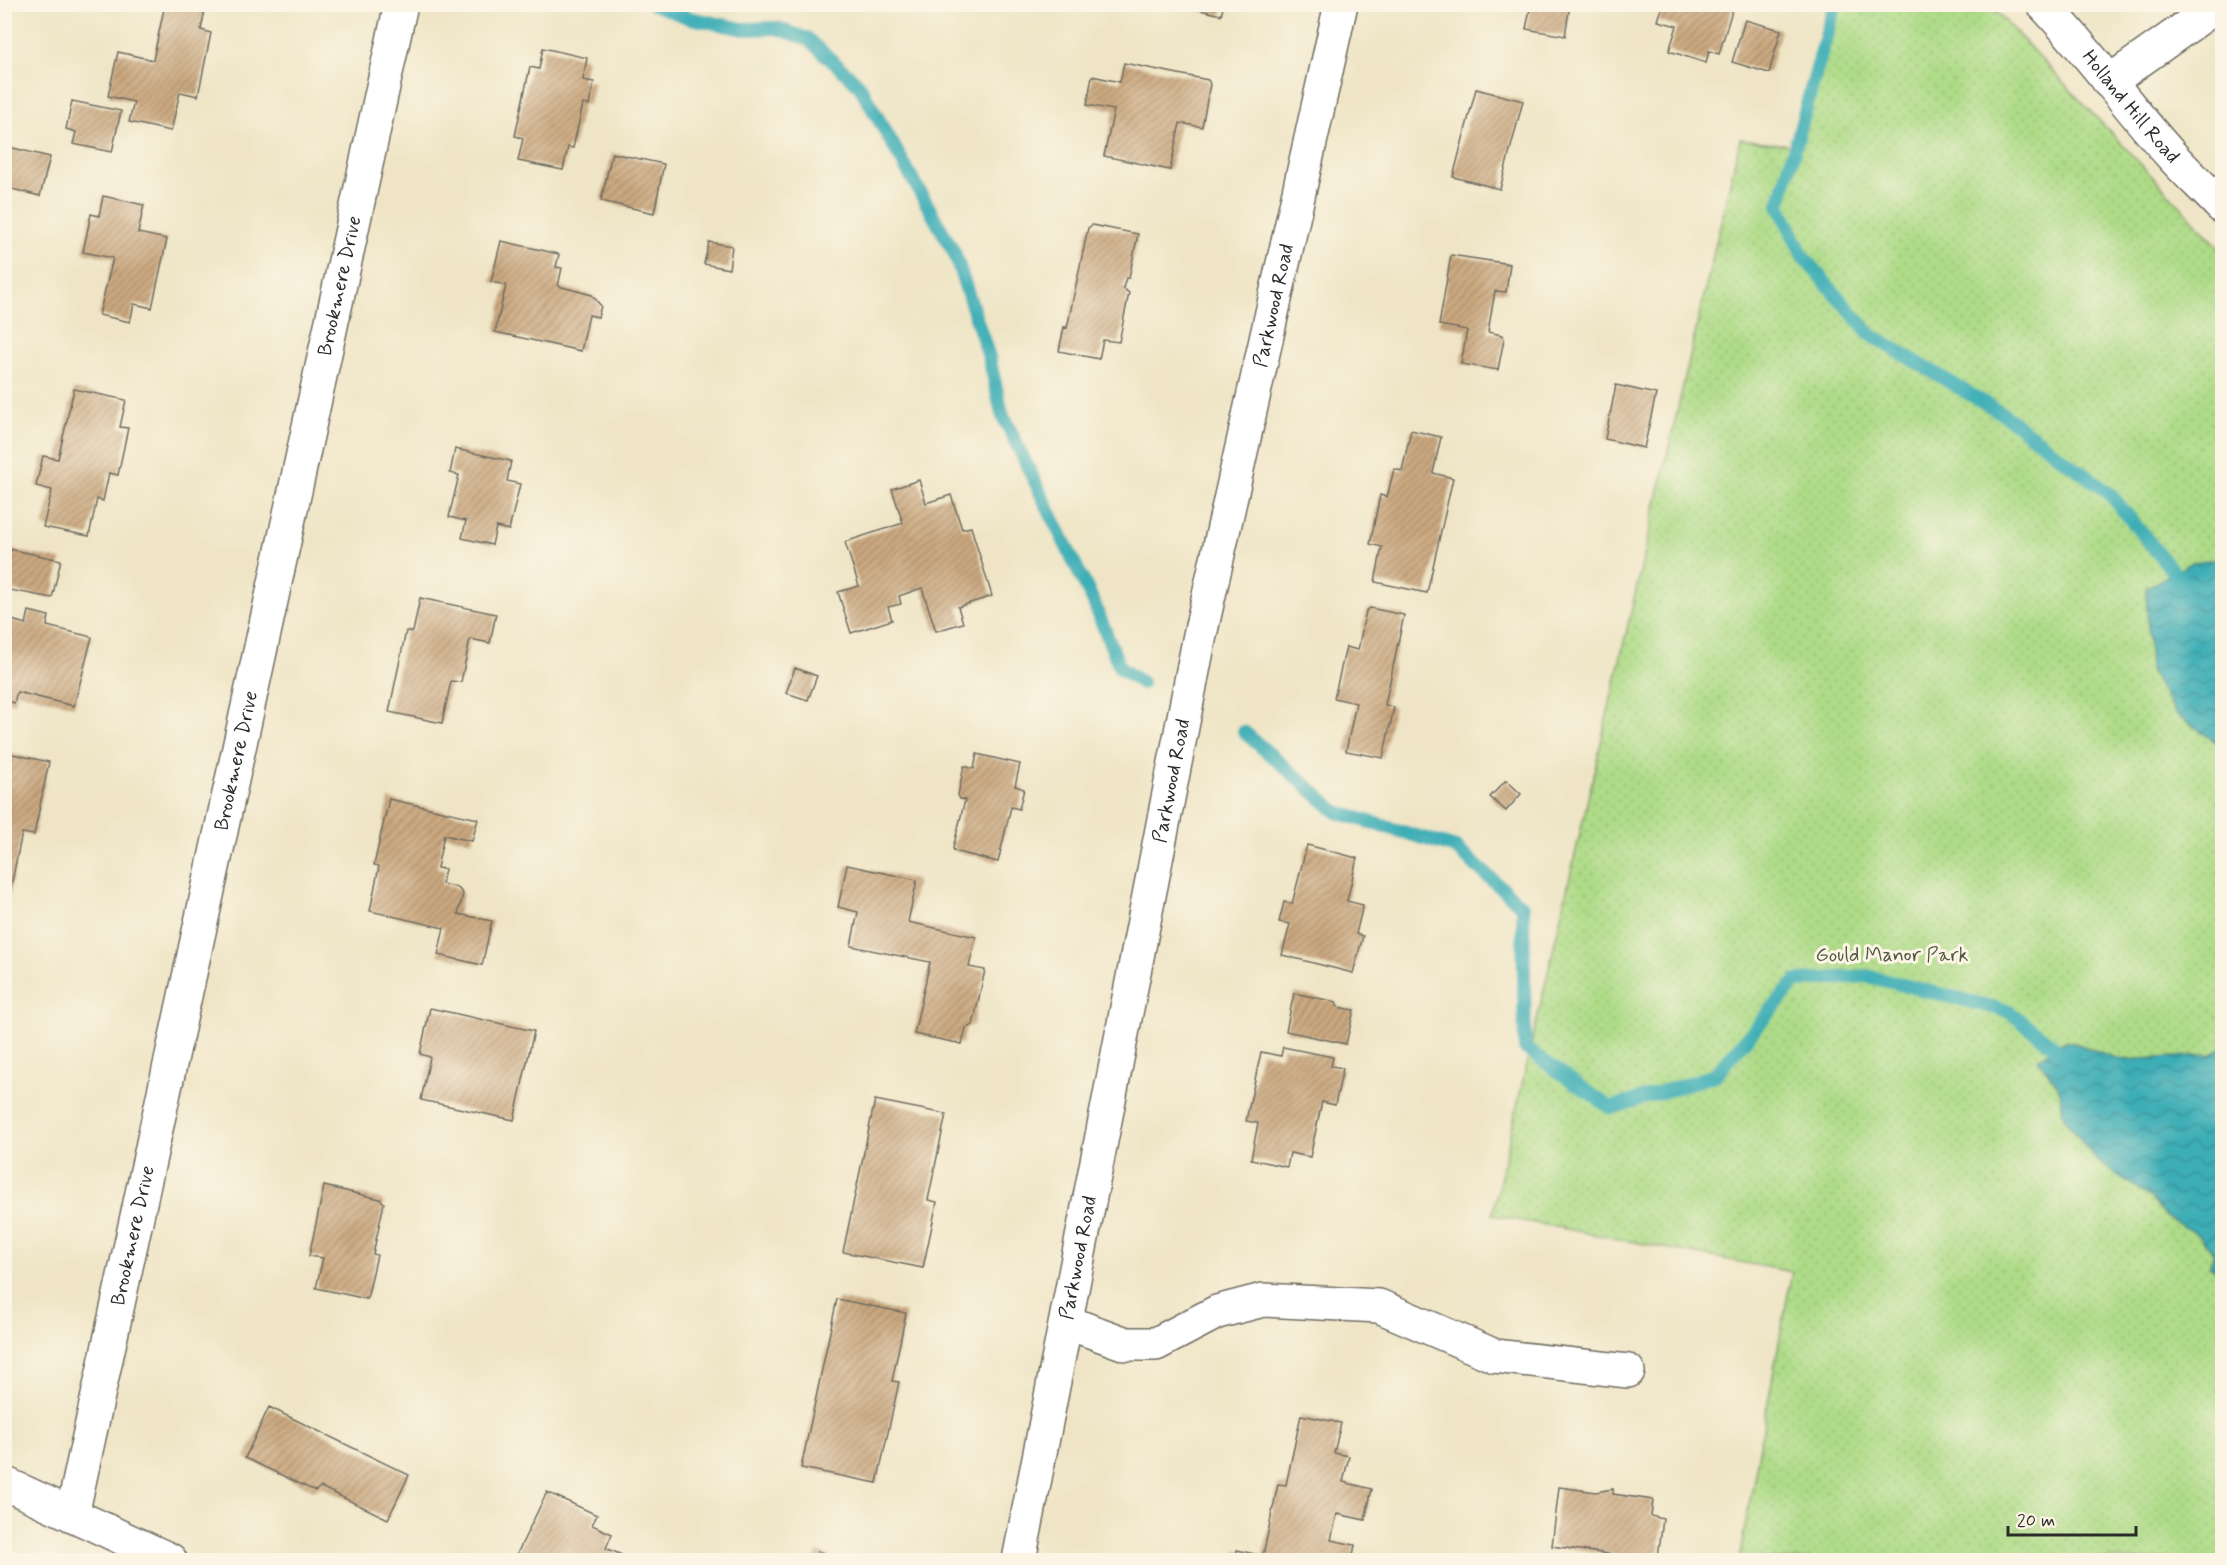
<svg xmlns="http://www.w3.org/2000/svg" width="2227" height="1565" viewBox="0 0 2227 1565" font-family="Mynerve,sans-serif">
	<defs>
		<pattern id="park-dots" width="8" height="8" patternUnits="userSpaceOnUse" patternTransform="scale(1.5)"><rect width="8" height="8" fill="#aedb87"/><path d="M2 2h.1M6 6h.1" fill="none" stroke="#96bc75" stroke-width="1.8" stroke-linecap="round"/></pattern>
		<pattern id="water-waves" width="16" height="10" patternUnits="userSpaceOnUse" patternTransform="scale(1.5)"><rect width="16" height="10" fill="#3daeb6"/><path d="M0 5q4-4 8 0t8 0" fill="none" stroke="#338e94"/></pattern>
		<pattern id="building-hatch" width="6" height="6" patternUnits="userSpaceOnUse" patternTransform="scale(1.5)"><rect width="6" height="6" fill="#cba980"/><path d="M-1 1l2-2M0 6l6-6M5 7l2-2" fill="none" stroke="#a58a69"/></pattern>
	</defs>
	<rect width="100%" height="100%" fill="#fcf5e5"/>
	<filter id="ink" filterUnits="userSpaceOnUse"><feTurbulence type="fractalNoise" baseFrequency=".0167" numOctaves="2"/><feDisplacementMap in="SourceGraphic" scale="12" xChannelSelector="R" yChannelSelector="G"/><feConvolveMatrix kernelMatrix="1 2 1 2 8 2 1 2 1" color-interpolation-filters="sRGB"/></filter>
	<filter id="wash" filterUnits="userSpaceOnUse"><feTurbulence type="fractalNoise" baseFrequency=".008" numOctaves="4" result="noise"/><feDisplacementMap in="SourceGraphic" scale="24" xChannelSelector="R" yChannelSelector="G"/><feGaussianBlur stdDeviation="1.35" result="paint"/><feColorMatrix in="noise" values="0 0 0 0 0 0 0 0 0 0 0 0 0 0 0 0 0 1.4 0 .05"/><feComposite in="paint" operator="in"/></filter>
	<g filter="url(#wash)">
		<rect width="100%" height="100%" fill="#efe5c6"/>
		<path fill="url(#park-dots)" stroke="#6c8359" stroke-width="1.5" d="M1840,5H1990L2220,248L2222,262V1560H1739L1792,1272L1492,1215L1740,139L1798,146Z"/>
		<path fill="url(#water-waves)" stroke="#346c70" stroke-width="1.5" d="M2222,558V752L2217,743L2176,714L2150,670L2146,588L2193,562Z
			M2066,1040L2122,1060L2211,1055L2222,1048V1275L2209,1266L2214,1253L2200,1236L2165,1216L2150,1197L2097,1161L2064,1118L2058,1086L2038,1059Z"/>
		<g fill="none" stroke-linecap="round" stroke-linejoin="round">
			<path stroke="#3daeb6" stroke-width="14" d="M653,4L690,18L743,29L777,28L808,39L859,85L954,252L989,357L1002,414L1094,603L1120,668L1142,683
				M1835,4L1779,205L1804,258L1871,335L2003,414L2110,494L2185,586
				M1244,732L1337,812L1456,848L1523,907L1525,1048L1611,1108L1715,1075L1796,981L1867,976L2008,1011L2070,1059"/>
		</g>
		<g id="blocks">
			<path fill="url(#building-hatch)" d="M165,4H206L201,30L211,33L198,96L180,92L171,131L129,122L134,102L108,96L118,52L153,60Z
				M1175,4H1224L1221,15Z
				M1531,4H1570L1565,36L1526,29Z
				M1663,4H1734L1719,54L1709,51L1706,63L1669,51L1677,26L1658,21Z
				M1745,20L1781,30L1769,73L1732,62Z
				M543,48L587,58L583,80L594,82L589,105L583,104L573,148L568,147L563,170L518,161L523,138L515,136L530,67L539,69Z
				M1124,63L1208,80L1210,84L1202,127L1180,123L1170,170L1104,156L1114,110L1087,105L1092,76L1120,82Z
				M1476,89L1523,101L1500,189L1453,177Z
				M72,101L121,111L112,152L73,144L76,132L66,129Z
				M5,146L50,157L40,196L4,187Z
				M612,153L664,164L654,213L601,201Z
				M103,196L144,205L138,233L167,239L152,308L134,304L130,322L99,315L113,258L83,252L91,214L99,216Z
				M1092,225L1138,234L1129,278H1126L1123,288L1129,293L1119,342L1103,340L1099,359L1059,351L1064,327L1067,328L1088,228Z
				M501,241L559,254L556,267L562,268L558,286L592,295L601,306L598,317L589,315L581,351L495,332L506,285L491,282Z
				M709,242L732,246L729,269L704,264Z
				M1451,255L1510,264L1506,292L1495,291L1488,332L1502,335L1504,339L1498,370L1461,364L1467,330L1439,325Z
				M1616,385L1656,394L1644,448L1605,439Z
				M74,389L126,400L120,427L128,428L118,475L109,473L103,501L97,499L89,536L43,527L52,490L36,486L43,456L58,459Z
				M1411,430L1441,437L1433,473L1453,478L1427,593L1375,582L1382,547L1370,544L1380,495L1387,497L1394,469L1402,471Z
				M455,449L511,461L507,481L520,484L509,530L496,527L492,545L462,538L466,521L449,517L459,475L450,473Z
				M919,480L926,503L951,495L962,529L971,527L992,596L958,607L963,623L936,631L922,588L899,596L901,604L888,607L892,620L851,633L838,592L859,586L845,542L903,523L892,489Z
				M4,548L61,560L52,598L4,589Z
				M420,598L496,614L490,643L470,639L461,682L451,681L442,723L389,712L406,631L413,632Z
				M1370,608L1404,615L1385,705L1394,707L1383,758L1346,751L1356,703L1334,698L1346,647L1358,650L1366,611Z
				M29,611L49,616L47,626L92,637L74,706L17,692L14,703L5,700V618L26,624Z
				M795,668L817,676L808,700L786,693Z
				M4,752L49,762L34,835L22,833L9,896L4,895Z
				M977,754L1020,764L1015,786L1024,789L1019,809L1011,807L998,862L954,851L953,848L965,800L960,799L958,795L964,766L974,769Z
				M1506,780L1521,794L1506,811L1490,797Z
				M389,799L478,819L472,841L444,835L437,868L445,869L442,884L458,888L463,894L458,914L492,921L482,965L438,955L444,928L370,911L379,866L374,865Z
				M1307,845L1357,858L1347,901L1363,905L1356,934L1363,936L1353,973L1282,955L1290,924L1279,922L1284,902L1292,904Z
				M847,865L917,880L908,922L976,937L969,967L985,970L973,1025L966,1028L962,1044L914,1034L930,962L851,946L858,912L838,907Z
				M1294,993L1336,1002L1338,1007L1354,1010L1346,1044L1286,1031Z
				M430,1008L534,1031L514,1120L421,1100L430,1057L420,1054Z
				M1283,1047L1333,1057L1331,1066L1343,1068L1335,1105L1322,1102L1310,1157L1290,1153L1287,1167L1251,1159L1258,1123L1246,1121L1261,1052L1281,1056Z
				M875,1100L946,1114L928,1200L937,1202L923,1268L843,1252Z
				M324,1186L380,1199L384,1203L373,1254L377,1255L367,1299L316,1288L323,1258L309,1256Z
				M837,1299L906,1313L892,1381L899,1382L877,1483L801,1468Z
				M269,1407L409,1475L388,1519L321,1487L315,1491L245,1458Z
				M1301,1415L1341,1423L1334,1453L1349,1456L1343,1482L1372,1489L1365,1520L1337,1514L1331,1540L1355,1545L1353,1555L1361,1557L1360,1560H1235L1237,1550L1263,1556L1278,1484L1286,1485Z
				M1559,1487L1596,1492L1613,1489V1494L1653,1500L1651,1516L1663,1519L1658,1557L1643,1559L1552,1546Z
				M547,1492L597,1515L592,1525L612,1534L606,1548L622,1555L619,1560H514Z
				M818,1551L839,1560H813Z"/>
		</g>
	</g>
	<g filter="url(#ink)">
		<use href="#blocks" fill-opacity="0" stroke="#706c61" stroke-width="1.5"/>
		<g fill="none" stroke-linecap="round" stroke-linejoin="round">
			<g stroke="#706c61" stroke-width="36">
				<g id="minor">
					<path id="s1" d="M2043,4C2089,52 2127,106 2171,155C2187,173 2205,189 2222,207"/>
					<path d="M2109,82L2219,4"/>
					<path d="M1066,1322L1126,1344H1156L1217,1312L1263,1300L1379,1306L1495,1356L1628,1371"/>
					<path d="M4,1483L170,1560"/>
					<path id="s2" d="M72,1515L401,4"/>
					<path id="s3" d="M1019,1560L1200,635L1341,4"/>
				</g>
			</g>
			<use href="#minor" stroke="#fff" stroke-width="33"/>
		</g>
	</g>
	<g text-anchor="middle" dominant-baseline="central" stroke-width="6" stroke-linejoin="round" paint-order="stroke">
		<g font-size="20" fill="#2b2b2b" stroke="#fcf5e5">
			<text stroke="none"><textPath href="#s1" startOffset="135">Holland Hill Road</textPath></text>
			<text stroke="none"><textPath href="#s2" startOffset="1258">Brookmere Drive</textPath></text>
			<text stroke="none"><textPath href="#s3" startOffset="1280">Parkwood Road</textPath></text>
			<text stroke="none"><textPath href="#s2" startOffset="772">Brookmere Drive</textPath></text>
			<text stroke="none"><textPath href="#s3" startOffset="794">Parkwood Road</textPath></text>
			<text stroke="none"><textPath href="#s2" startOffset="286">Brookmere Drive</textPath></text>
			<text stroke="none"><textPath href="#s3" startOffset="308">Parkwood Road</textPath></text>
		</g>
		<g font-size="20" fill="#4c5742" stroke="#fcf5e5">
			<text x="1892" y="955">Gould Manor Park</text>
		</g>
	</g>
	<rect width="2227" height="1565" fill="none" stroke="#fcf5e5" stroke-width="24"/>
	<path d="M2008 1526v9h128v-9" fill="none" stroke="#2b2b2b" stroke-width="3"/>
	<text x="2017" y="1526" font-size="18" fill="#2b2b2b" stroke="#fcf5e5" stroke-width="4.5" paint-order="stroke">20 m</text>
</svg>
